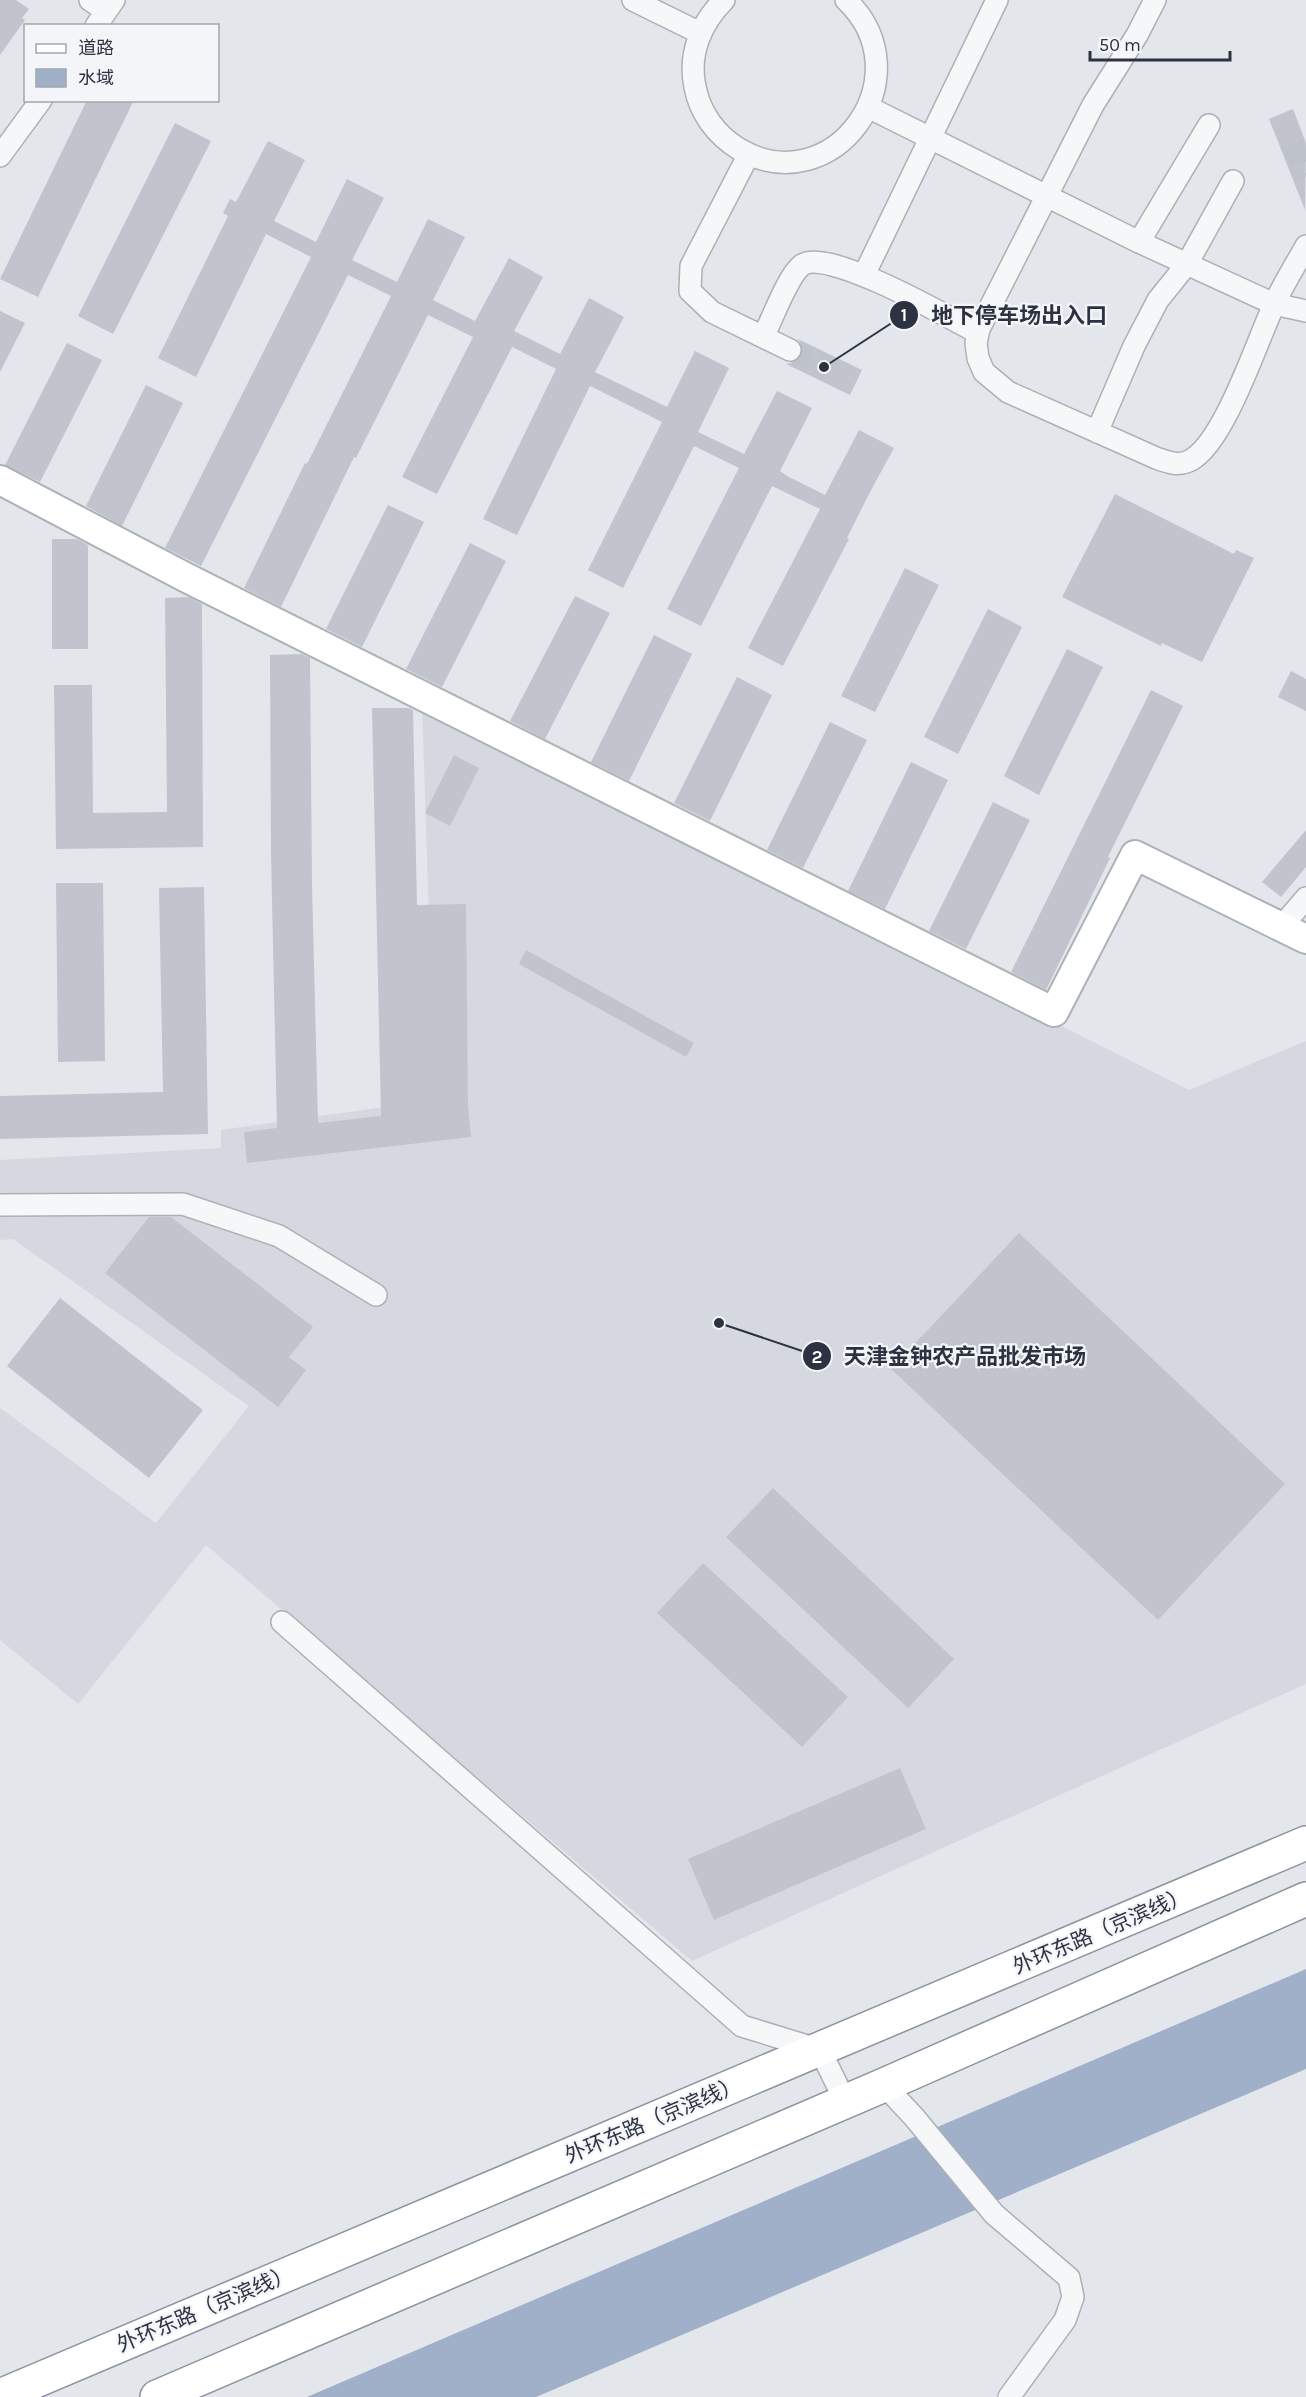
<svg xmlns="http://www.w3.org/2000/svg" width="1306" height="2397" viewBox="0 0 1306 2397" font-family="Karla,'Noto Sans SC',sans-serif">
	<rect width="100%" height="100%" fill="#e3e6eb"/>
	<path fill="#d6d8e0" d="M422,705L1189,1090L1306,1041V1684L692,1961L206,1545L78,1704L0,1640V1408L156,1523L249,1406L13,1239L0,1240V1160L221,1148V1130L435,1100Z"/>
	<path fill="#a0b0c9" d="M1306,1969V2069L536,2397H307Z"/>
	<path fill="#c1c4cd" d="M0,0H16L29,9L22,18L25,20L0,55Z
		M87,100H134L38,297L0,279Z
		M1293,109L1306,143L1305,210L1269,119Z
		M175,123L211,141L113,334L78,316Z
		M268,141L305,160L274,221L316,242L347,179L384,198L352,260L397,282L428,219L465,237L433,300L475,321L509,258L543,277L514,331L560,354L589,298L624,317L595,372L667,407L695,351L729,368L698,432L744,454L777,391L812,408L780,471L789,477L825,495L859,430L894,448L870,492L847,538L849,539L783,666L748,648L820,509L772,486L701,626L667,609L739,468L694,446L623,588L588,570L662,422L590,386L517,535L483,519L556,369L512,347L437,494L402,477L473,337L428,315L356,458L354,457L281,607L244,588L305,463L307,464L391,296L348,275L201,566L165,548L311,257L266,234L196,377L158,358L228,216L223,213L230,199L236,202Z
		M0,311L25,323L0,372Z
		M798,339L862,370L850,395L786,364L797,361L801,356L803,349Z
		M67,343L102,360L40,482L5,465Z
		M146,385L183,403L122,526L86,506Z
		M1115,494L1234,554L1236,550L1254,558L1202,662L1162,643L1161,646L1062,597Z
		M388,505L424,522L362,647L326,629Z
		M52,539H77L88,545V649H52Z
		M470,543L506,561L442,687L406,669Z
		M905,568L939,585L875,712L841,696Z
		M575,596L610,613L545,739L510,721Z
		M189,597L202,604L203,847L56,849L54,685H92L93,813L167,812L165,598Z
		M988,609L1022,627L958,754L924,737Z
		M654,635L692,654L629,781L591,762Z
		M1067,649L1103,667L1039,795L1004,776Z
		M302,654L310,658L312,885L318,1123L381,1116L372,708H409L413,710L417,905L466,904L468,1106L471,1137L247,1163L244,1132L277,1128L271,853L270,655Z
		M1291,671L1306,679V711L1278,697Z
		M737,677L772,695L710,821L674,803Z
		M1151,690L1183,706L1108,857L1110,858L1046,990L1011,972Z
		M830,722L867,740L803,868L767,850Z
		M454,755L479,768L450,826L425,813Z
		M911,762L948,780L885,909L848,891Z
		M993,802L1030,820L966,949L929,931Z
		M1306,830V867L1281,897L1262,882Z
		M56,883H103L105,1061L58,1062Z
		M204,887L208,1134L0,1139V1096L163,1092L159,888Z
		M526,950L694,1043L686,1057L519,964Z
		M149,1217H171L313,1327L289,1357L306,1370L278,1407L105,1273Z
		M1019,1233L1285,1484L1158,1620L891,1369Z
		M60,1298L203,1410L149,1478L7,1366Z
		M773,1488L954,1659L908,1708L726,1537Z
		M703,1563L848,1697L802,1747L657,1613Z
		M900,1768L926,1829L714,1920L688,1859Z"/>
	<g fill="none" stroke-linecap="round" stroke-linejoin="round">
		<path stroke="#bec2c9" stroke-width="21" stroke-dasharray="21 10" stroke-linecap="butt" d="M1293,144L1306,176
			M790,350L825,367"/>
		<g stroke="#acb0b8" stroke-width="24">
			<path id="street" d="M90,0L106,11
				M633,0L700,33
				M724,0C701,23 688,54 695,87C700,113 716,135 739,149C833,204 926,76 846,0
				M1155,0L1137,35L1093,105L979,329L976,343L978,358L984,372L1008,392L1156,458C1167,462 1179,467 1191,460C1224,442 1256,344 1273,307C1282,286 1295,266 1306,246
				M96,26L114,0
				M868,107L1139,242L1274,304L1306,311
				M749,154L691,266L690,291L712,312L790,350
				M0,156L41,100
				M1139,242L1209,125
				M864,275L997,0
				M763,337C772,320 788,275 802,265C827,247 950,318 978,333
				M1097,432L1134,346L1158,300L1187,264L1233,181
				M1282,926L1306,898
				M0,1205L183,1204L279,1236L376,1295
				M282,1622L742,2026L820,2050L845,2101
				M884,2085L914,2117L994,2214L1069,2278L1073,2297L1065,2320L1009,2397"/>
		</g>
		<g stroke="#acb0b8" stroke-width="32">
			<path id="secondary" d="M0,480L185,577L1054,1012L1135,855L1306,939"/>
		</g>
		<g stroke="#8b92a1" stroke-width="36">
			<path id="highway" d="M0,2396L1306,1843
				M157,2397L884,2085L1306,1899"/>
		</g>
		<use href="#street" stroke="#f6f7f9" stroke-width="21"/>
		<use href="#secondary" stroke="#fff" stroke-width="28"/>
		<use href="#highway" stroke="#fff" stroke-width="33"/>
	</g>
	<g text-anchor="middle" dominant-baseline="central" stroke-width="4.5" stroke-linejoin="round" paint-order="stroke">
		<g font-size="21" fill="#2c3242" stroke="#f3f5f8">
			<text transform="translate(1101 1931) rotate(-23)">外环东路（京滨线）</text>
			<text transform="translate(653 2120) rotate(-23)">外环东路（京滨线）</text>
			<text transform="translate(205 2309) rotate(-23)">外环东路（京滨线）</text>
		</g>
	</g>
	<path fill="none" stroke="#2c3242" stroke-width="2" d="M824 367L904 315M719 1323L817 1356"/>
	<g fill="#2c3242" stroke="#f3f5f8" stroke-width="2">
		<circle cx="824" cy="367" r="6"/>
		<circle cx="719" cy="1323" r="6"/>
		<circle cx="904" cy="315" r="15"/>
		<circle cx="817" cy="1356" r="15"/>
	</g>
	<g font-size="18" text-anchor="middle" font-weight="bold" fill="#fff">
		<text x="904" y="321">1</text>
		<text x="817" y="1363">2</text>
	</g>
	<g font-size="22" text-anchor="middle" font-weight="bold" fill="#2c3242" stroke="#f3f5f8" stroke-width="4.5" stroke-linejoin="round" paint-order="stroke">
		<text x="1019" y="323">地下停车场出入口</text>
		<text x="965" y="1364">天津金钟农产品批发市场</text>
	</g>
	<rect x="24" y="24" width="195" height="78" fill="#f3f5f8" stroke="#a3a7af" stroke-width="1.5"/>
	<rect x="36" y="44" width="30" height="9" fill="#ffffff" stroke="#a3a7af" stroke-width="1.5"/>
	<text x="78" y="54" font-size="18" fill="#2c3242">道路</text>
	<rect x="36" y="69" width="30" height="18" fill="#a0b0c9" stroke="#a3a7af" stroke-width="1.5"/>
	<text x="78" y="84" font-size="18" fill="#2c3242">水域</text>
	<path d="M1090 51v9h140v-9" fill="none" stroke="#2c3242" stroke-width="3"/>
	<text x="1099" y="51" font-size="18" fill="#2c3242" stroke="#f3f5f8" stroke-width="4.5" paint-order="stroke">50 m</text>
</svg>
